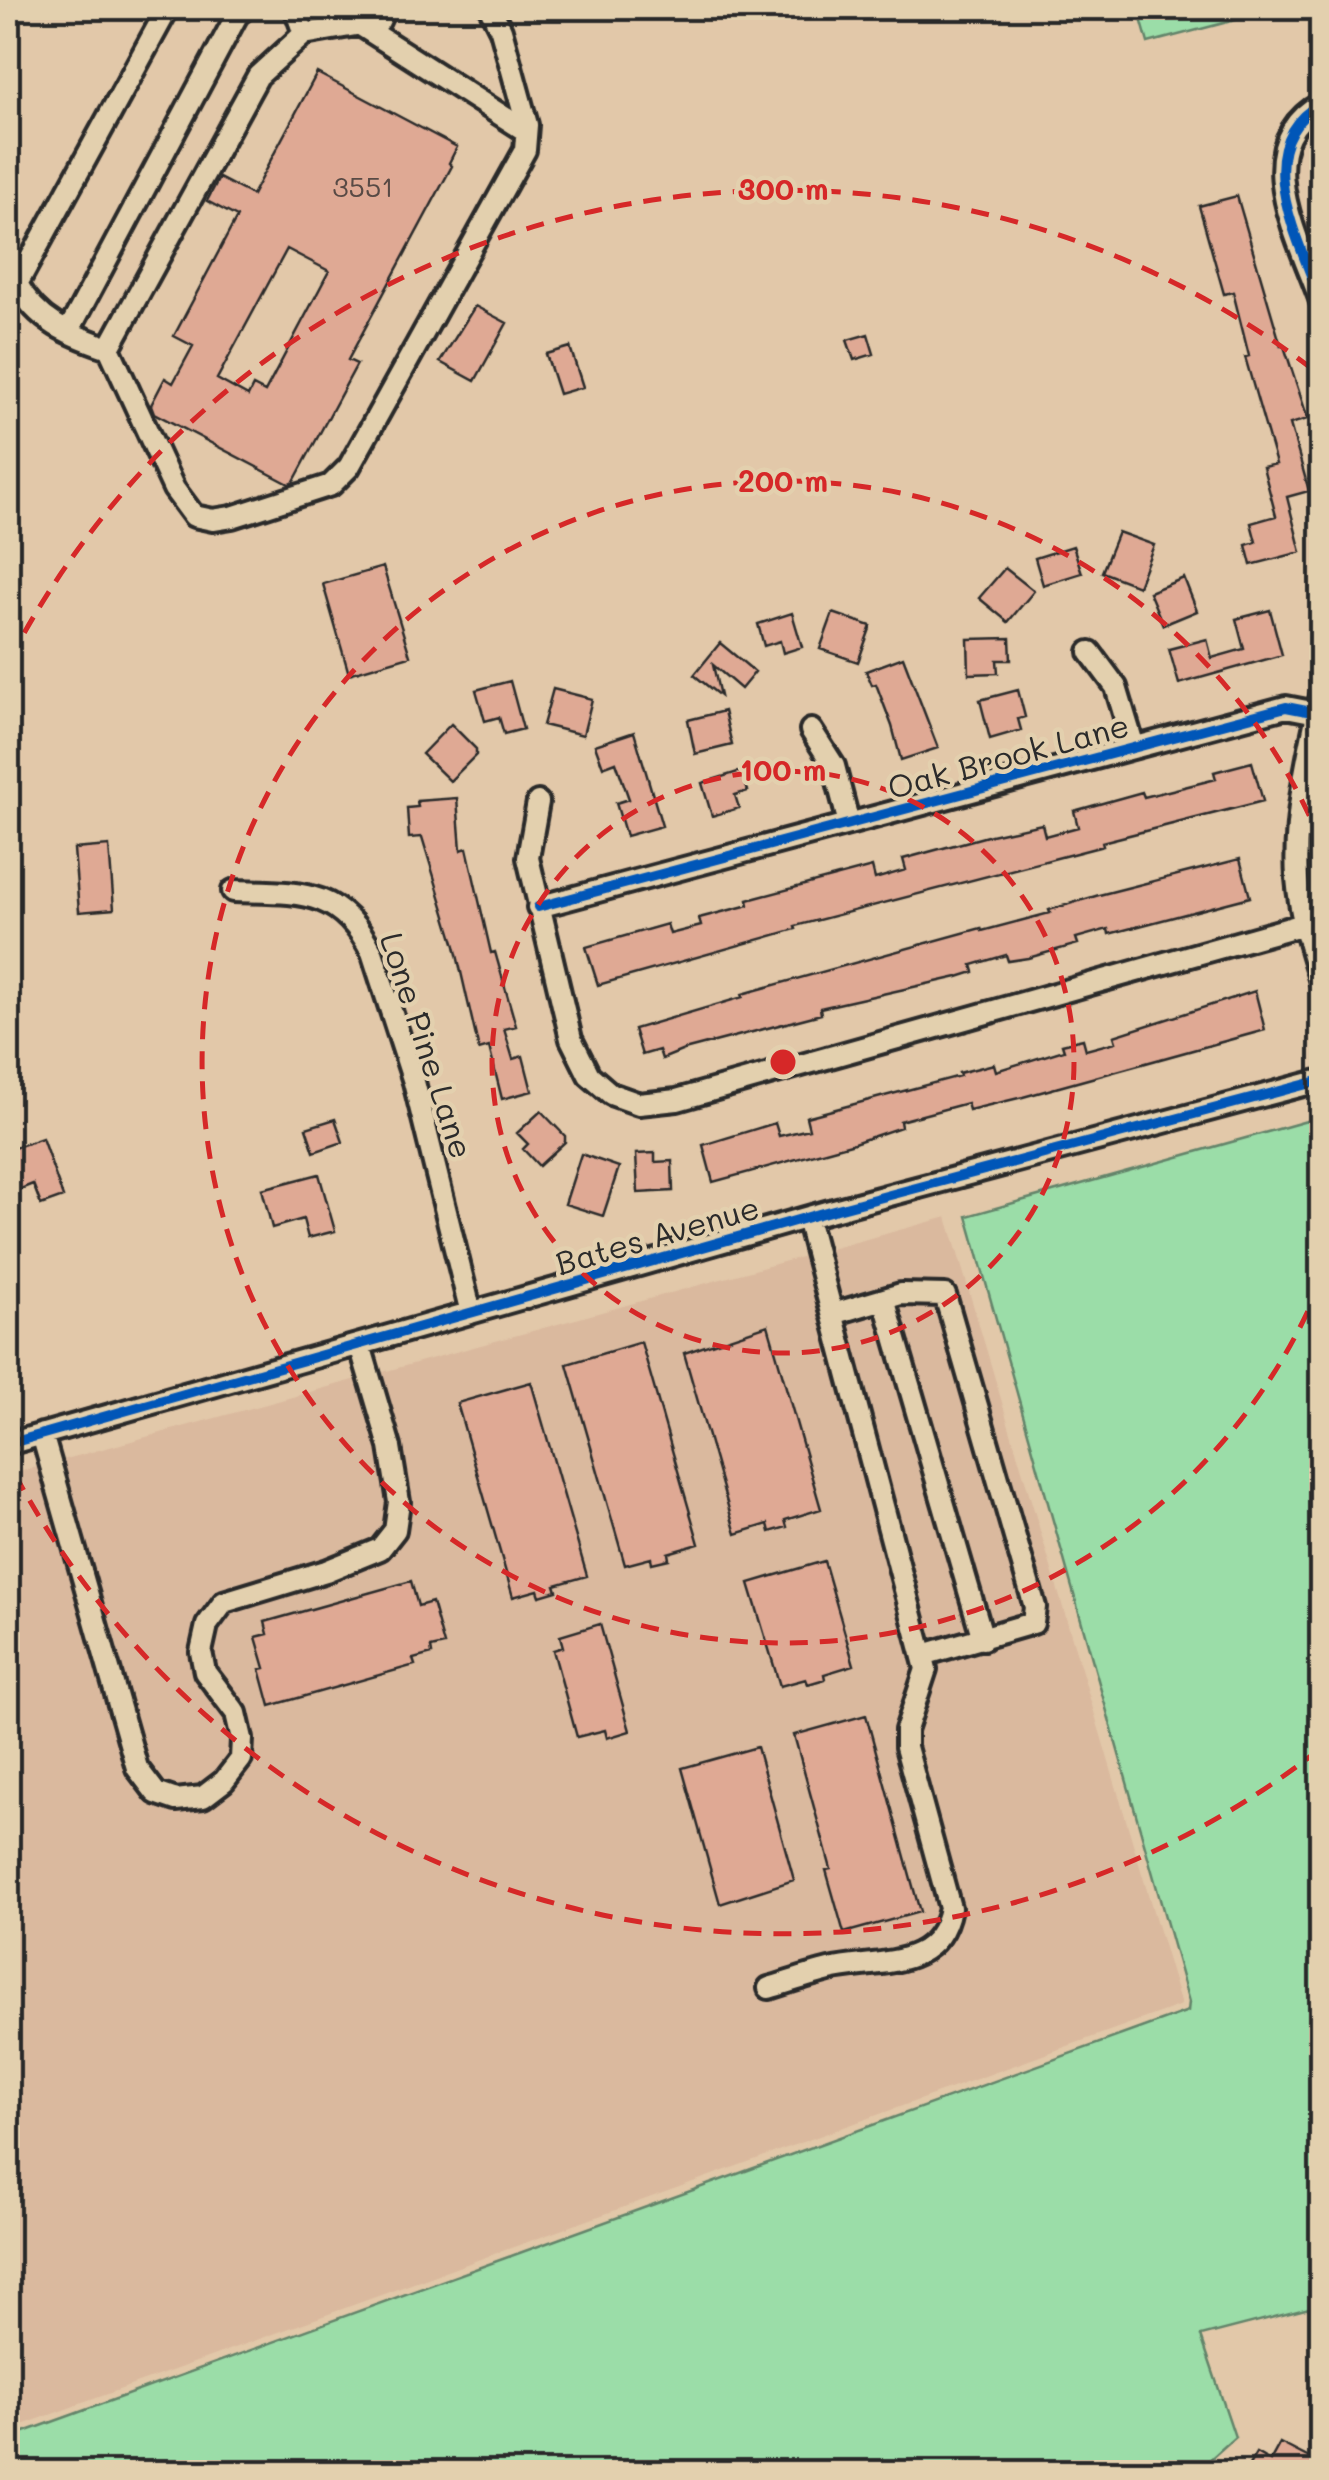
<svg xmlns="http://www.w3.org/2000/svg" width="1329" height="2480" viewBox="0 0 1329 2480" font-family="Mali,sans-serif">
	<rect width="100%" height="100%" fill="#e2c8a9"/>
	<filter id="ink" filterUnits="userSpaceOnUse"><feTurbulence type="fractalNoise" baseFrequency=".01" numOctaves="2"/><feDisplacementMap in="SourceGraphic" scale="20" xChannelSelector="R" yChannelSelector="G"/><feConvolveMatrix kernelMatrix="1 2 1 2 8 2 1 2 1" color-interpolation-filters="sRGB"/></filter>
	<g filter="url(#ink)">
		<path fill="#dab99e" d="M947,1217L1181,2005L11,2429L8,2418V1475Z"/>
		<path fill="#9bdda8" stroke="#63846a" stroke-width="2.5" d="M1138,8H1281L1148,43Z
			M1321,1117V2305L1201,2336L1235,2437L1196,2472H8V2438L1188,2011L1189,2002L967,1216Z"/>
		<path fill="#dfa994" stroke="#2b2b2b" stroke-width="2.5" fill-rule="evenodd" d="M317,73L457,147L449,163L452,166L348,360L357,364L293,483L289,484L154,413L151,405L165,378L173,383L193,346L174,336L237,217L207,201L219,178L252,195ZM287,249L329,271L265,392L253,386L248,396L217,379Z
			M1237,196L1281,346H1284L1308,419L1290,424L1309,491L1287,497L1301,552L1251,565L1246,545L1256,542L1251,523L1276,516L1263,467L1276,464L1245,357L1249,356L1233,292L1224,294L1199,206Z
			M475,306L507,323L475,381L440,362Z
			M868,334L874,354L854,360L847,340Z
			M570,347L583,387L559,394L546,354Z
			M1118,532L1154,545L1138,586L1102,572Z
			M1073,546L1082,573L1043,585L1035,558Z
			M383,567L410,656L349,674L323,584Z
			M1005,568L1034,591L1008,622L979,598Z
			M1184,578L1197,611L1163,625L1149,592Z
			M1270,610L1282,655L1179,684L1169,649L1207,639L1212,658L1244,649L1236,619Z
			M792,613L802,647L783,653L780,641L764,646L758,624Z
			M833,613L871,626L858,662L820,649Z
			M1010,638L1011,660H997L998,673L969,674L968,639Z
			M720,643L755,672L741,689L713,665L720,696L694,675Z
			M903,657L938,748L901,760L892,726L876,684L872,685L866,671Z
			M510,681L523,729L504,734L499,717L485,721L476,690Z
			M553,689L592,699L583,735L543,725Z
			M1018,690L1025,717L1018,719L1021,730L990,739L980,700Z
			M724,711L732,745L695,754L688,720Z
			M451,724L476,749V755L450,781L422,754Z
			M634,732L662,826L626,836L616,803L629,799L616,762L603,767L595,745Z
			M1252,762L1263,801L1102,842L1103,846L795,926L796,929L598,985L586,947L667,924L670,934L701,926L699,918L749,905L748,900L872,867L875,879L906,870L903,859L991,835L1042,824L1045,836L1078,827L1074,811L1142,792L1144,797L1216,779L1214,772Z
			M741,771L748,791L735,795L739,808L712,816L702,783Z
			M457,798L461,850L467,848L491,953L495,952L516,1026L504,1029L513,1059L523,1056L532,1091L502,1099L489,1047L479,1050L455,946L422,837L409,838L407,808L418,807L417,801Z
			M109,846L114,909L79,912L74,849Z
			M1240,859L1250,897L1109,934L1108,929L1076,938L1078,944L1028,958L1008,961L1006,955L972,965L974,972L958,977L820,1008L821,1014L684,1050L662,1059L659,1050L642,1055L634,1029L743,997L742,994L981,928L982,931L1050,913L1049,910L1099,895Z
			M1255,991L1265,1030L1023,1097L969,1110L967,1103L900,1121L901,1127L851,1144L713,1182L703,1145L775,1123L779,1136L809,1129L806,1117L960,1076L959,1073L994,1064L996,1071L1064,1050L1062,1044L1083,1039L1086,1050L1116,1042L1114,1036Z
			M541,1111L565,1136V1142L539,1166L523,1149L528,1144L517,1133Z
			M335,1119L343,1142L314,1152L306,1128Z
			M42,1138L63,1197L41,1205L33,1184L8,1194V1150Z
			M655,1153V1162L672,1161L673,1191L638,1193L636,1154Z
			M581,1154L619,1167L603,1216L565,1204Z
			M319,1174L335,1231L308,1238L303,1219L272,1228L262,1189Z
			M768,1325L821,1509L785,1520L787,1527L770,1532L768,1524L736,1534L684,1353Z
			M641,1342L699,1544L668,1553L669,1559L652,1563L651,1558L625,1565L567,1364Z
			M531,1382L587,1576L555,1585L557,1591L540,1596L538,1590L513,1597L457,1403Z
			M824,1561L854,1665L824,1674L825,1679L808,1684L806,1679L780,1686L749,1583Z
			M411,1581L418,1606L432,1602L444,1645L431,1648L432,1654L413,1659L415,1665L270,1706L260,1669L265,1668L256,1637L268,1634L265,1622Z
			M600,1624L630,1731L607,1738L605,1730L577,1737L553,1650L563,1647L560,1636Z
			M866,1715L920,1912L844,1933L826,1870L831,1869L794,1735Z
			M757,1747L794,1880L720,1904L682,1768Z
			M1280,2443L1317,2462L1312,2472H1245L1256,2453L1270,2461Z"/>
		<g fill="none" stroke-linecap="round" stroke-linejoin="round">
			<g stroke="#2b2b2b" stroke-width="28">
				<path id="minor" d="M168,8L17,284C38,322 68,334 109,348L174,489L194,516L213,520L232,517L331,485L349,467L525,150L527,125L501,30L490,8
					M295,8L304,34L379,21L385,8
					M354,8L362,26L526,131
					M1322,103C1244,145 1301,243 1322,304
					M68,332L237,15L245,8
					M109,348L258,76L304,34
					M1090,652L1116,687L1134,747
					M1322,692C1309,751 1293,818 1297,878C1300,915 1311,950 1322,985
					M811,730L834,766L849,824
					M538,802L528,858L571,1039L589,1075L611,1094L639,1104L677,1100L1322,919
					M233,891C298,893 339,887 372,952L414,1082L471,1313
					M538,907L1286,707L1317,713
					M884,1299L983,1639
					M833,1314L901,1294L945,1295L1035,1607L1033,1623L923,1655
					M42,1434L137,1768L156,1793L176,1800L203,1797L224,1781L241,1759L242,1739L236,1713L205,1672L201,1652L207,1625L224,1602L326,1571L380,1549L395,1530L399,1502L390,1447L360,1345
					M8,1444L826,1212L1322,1080
					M769,1988C789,1982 809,1975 829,1970C877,1959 938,1972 950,1908L906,1747V1730L926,1669L807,1218"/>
			</g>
			<use href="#minor" stroke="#e3d0ae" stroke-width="20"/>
			<g stroke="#e3d0ae" stroke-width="16">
				<path id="cycleway" d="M1322,103C1244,145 1301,243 1322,304
					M538,907L1286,707L1317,713
					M8,1444L826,1212L1322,1080"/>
			</g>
			<use href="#cycleway" stroke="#0057b8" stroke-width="10"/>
		</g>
	</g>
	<g fill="none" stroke="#d62828" stroke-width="5" stroke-dasharray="18 12">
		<circle cx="783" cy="1062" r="291"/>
		<path d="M1320 1284A581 581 0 1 1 1320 840"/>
		<path d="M1320 1749A872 872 0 0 1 10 1465M10 659A872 872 0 0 1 1320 375"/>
	</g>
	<g text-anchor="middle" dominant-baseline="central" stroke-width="9" stroke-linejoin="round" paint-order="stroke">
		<g font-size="28" fill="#584a45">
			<text x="363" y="186">3551</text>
		</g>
		<g font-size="32" fill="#2b2b2b" stroke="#e3d0ae">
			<text transform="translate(1008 755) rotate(-15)">Oak Brook Lane</text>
			<text transform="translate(428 1045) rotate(72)">Lone Pine Lane</text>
			<text transform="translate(657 1234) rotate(-16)">Bates Avenue</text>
		</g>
	</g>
	<circle cx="783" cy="1062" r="15" fill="#d62828" stroke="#e3d0ae" stroke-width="5"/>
	<g font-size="30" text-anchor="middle" font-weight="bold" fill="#d62828" stroke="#e3d0ae" stroke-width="9" stroke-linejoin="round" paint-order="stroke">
		<text x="783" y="200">300 m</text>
		<text x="783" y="492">200 m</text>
		<text x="783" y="781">100 m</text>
	</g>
	<rect width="1329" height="2480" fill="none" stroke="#e3d0ae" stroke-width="40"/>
	<rect x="20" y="20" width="1289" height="2440" fill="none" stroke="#2b2b2b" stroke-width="4" filter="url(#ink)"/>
</svg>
